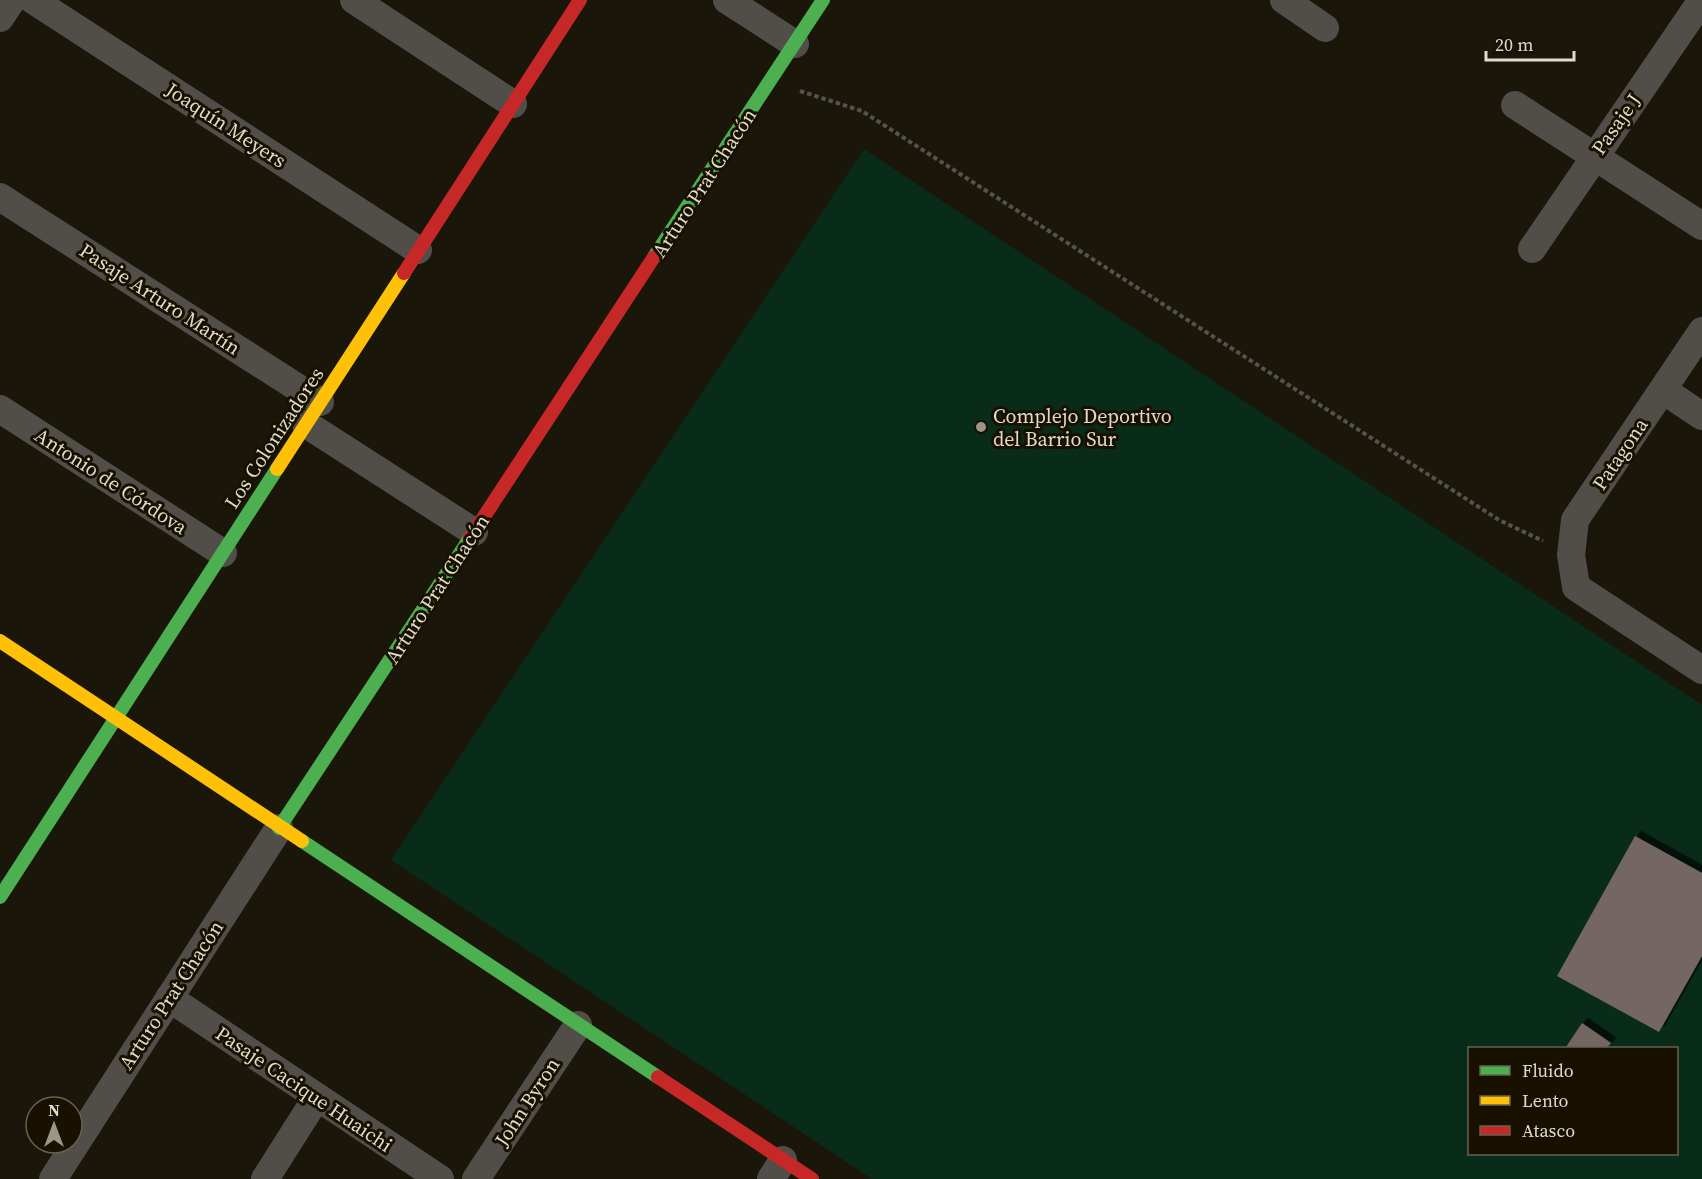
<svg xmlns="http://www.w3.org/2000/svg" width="1702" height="1179" viewBox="0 0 1702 1179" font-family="'Source Serif 4',serif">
	<defs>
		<filter id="shadow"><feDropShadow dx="5.5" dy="-5.5" stdDeviation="0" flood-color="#0009"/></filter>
	</defs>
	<rect width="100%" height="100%" fill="#1a160a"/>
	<path fill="#092b1a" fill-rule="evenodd" d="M864,149L1702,705V1179H872L391,860ZM1470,1048H1676V1154H1470Z"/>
	<path fill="#736664" filter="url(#shadow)" d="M1635,836L1702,873V956L1659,1032L1557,976Z
		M1582,1023L1611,1043L1607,1048L1566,1047Z"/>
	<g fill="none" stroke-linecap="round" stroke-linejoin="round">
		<path stroke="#54524b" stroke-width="4" stroke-dasharray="4.5 3" stroke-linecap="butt" d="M800,91L862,111L1499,520L1543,541"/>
		<path stroke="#514e4a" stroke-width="28" d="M33,0L418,250
			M354,0L513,104
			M727,0L795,44
			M1284,0L1325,28
			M0,18L12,0
			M1515,105L1702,226
			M0,197L320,402
			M1532,249L1702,0
			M1702,331L1575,520L1571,555L1576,587L1702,670
			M1663,390L1702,416
			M0,409L223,553
			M306,424L474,532
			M169,998L440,1179
			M53,1179L279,828
			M265,1179L317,1097
			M476,1179L578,1025
			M771,1179L783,1160"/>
		<path stroke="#4caf50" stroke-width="14" d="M654,257L823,0
			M279,828L470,538
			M302,841L658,1077
			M0,897L277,469"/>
		<path stroke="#ffc107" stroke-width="14" d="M277,469L404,273
			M0,641L302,841"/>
		<path stroke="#c62828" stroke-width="14" d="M404,273L580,0
			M470,538L654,257
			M658,1077L812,1179"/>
	</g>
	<circle fill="#9a9688" stroke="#181100" stroke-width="2" cx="981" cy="427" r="6"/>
	<g text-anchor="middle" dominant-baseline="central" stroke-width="6" stroke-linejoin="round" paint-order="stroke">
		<g font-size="20" fill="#dfdbcc" stroke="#181100">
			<text transform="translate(1616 124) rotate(-55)">Pasaje J</text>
			<text transform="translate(226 125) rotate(33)">Joaquín Meyers</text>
			<text transform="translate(704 183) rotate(-57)">Arturo Prat Chacón</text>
			<text transform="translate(160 299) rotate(33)">Pasaje Arturo Martín</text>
			<text transform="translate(274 438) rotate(-57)">Los Colonizadores</text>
			<text transform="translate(1620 454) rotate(-56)">Patagona</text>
			<text transform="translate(111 481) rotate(33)">Antonio de Córdova</text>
			<text transform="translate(437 589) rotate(-57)">Arturo Prat Chacón</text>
			<text transform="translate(171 995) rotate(-57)">Arturo Prat Chacón</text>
			<text transform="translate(304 1089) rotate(34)">Pasaje Cacique Huaichi</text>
			<text transform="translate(527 1102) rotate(-57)">John Byron</text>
		</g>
		<g font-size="20" fill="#dfdbcc" stroke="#181100" text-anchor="start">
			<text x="993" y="416">Complejo Deportivo<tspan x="993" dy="23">del Barrio Sur</tspan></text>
		</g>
	</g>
	<rect x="1468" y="1047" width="210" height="108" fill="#181100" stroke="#686252" stroke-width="1.5"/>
	<rect x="1480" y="1066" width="30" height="9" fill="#4caf50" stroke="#686252" stroke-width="1.5"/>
	<text x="1522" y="1077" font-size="18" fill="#dfdbcc">Fluido</text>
	<rect x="1480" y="1096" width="30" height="9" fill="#ffc107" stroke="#686252" stroke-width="1.5"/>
	<text x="1522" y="1107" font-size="18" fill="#dfdbcc">Lento</text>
	<rect x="1480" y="1126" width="30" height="9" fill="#c62828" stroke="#686252" stroke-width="1.5"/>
	<text x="1522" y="1137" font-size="18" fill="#dfdbcc">Atasco</text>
	<g transform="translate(54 1125)"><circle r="28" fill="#181100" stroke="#686252" stroke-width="1.5"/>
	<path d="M0-4.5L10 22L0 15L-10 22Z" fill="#9a9688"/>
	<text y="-9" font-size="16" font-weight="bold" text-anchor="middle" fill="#dfdbcc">N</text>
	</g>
	<path d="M1486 51v9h88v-9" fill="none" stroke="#dfdbcc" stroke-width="3"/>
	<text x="1495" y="51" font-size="18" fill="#dfdbcc" stroke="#181100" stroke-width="4.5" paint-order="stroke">20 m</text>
</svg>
